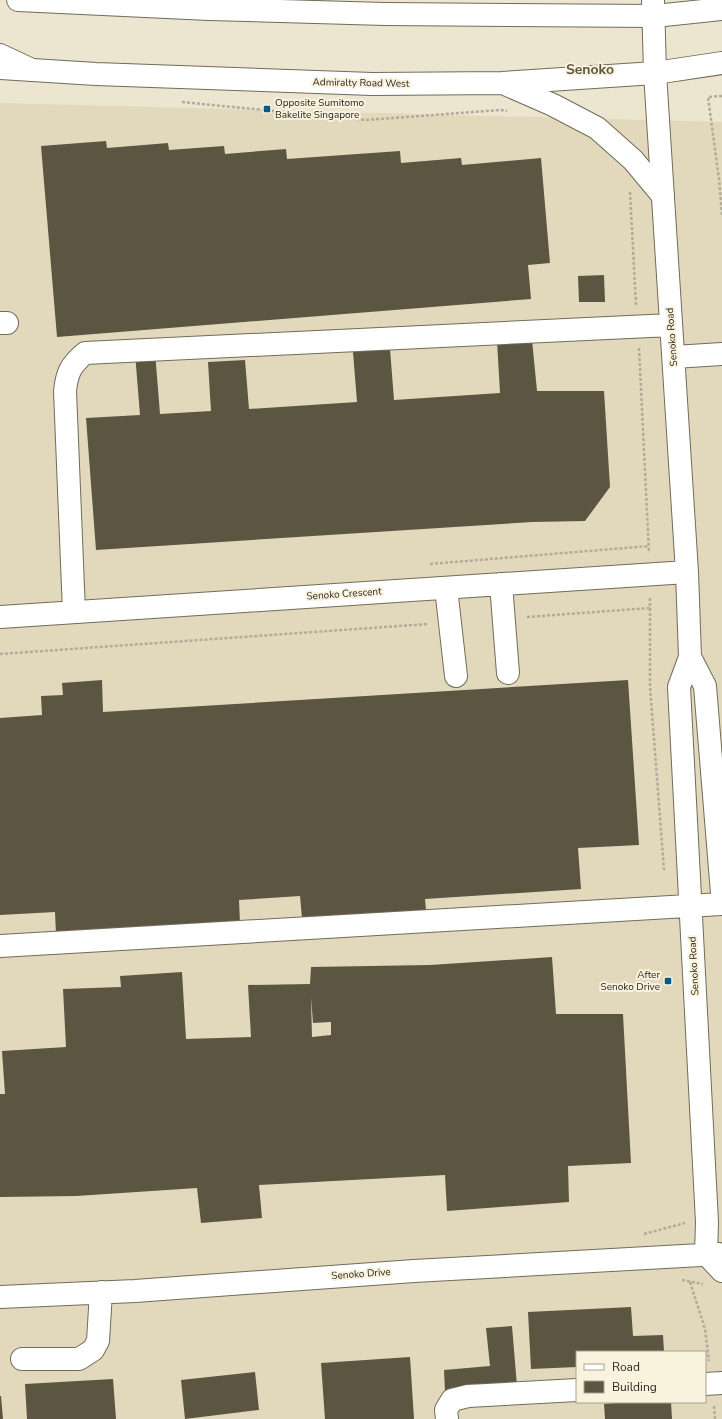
<svg xmlns="http://www.w3.org/2000/svg" width="722" height="1419" font-family="'Nunito Sans',sans-serif">
	<rect width="100%" height="100%" fill="#ece5cf"/>
	<path fill="#e2d9bc" fill-rule="evenodd" d="M0 103 722 122V1419H0ZM577 1352H705V1402H577Z"/>
	<path fill="#5b5542" fill-rule="evenodd" d="M106 141 107 148 168 143 169 150 224 146 225 154 286 149 287 159 400 151 401 163 461 158 462 165 541 158 550 263 528 265 531 299 57 337 41 146Z
		M604 275 605 302H579L578 276Z
		M532 340 537 391H604L610 487 585 521 532 522 96 550 86 418 140 415 135 353 155 352 160 414 211 411 208 362 245 360 249 409 357 402 353 352 374 350 390 349 394 400 500 393 497 341Z
		M102 680 103 712 628 680 639 845 578 848 581 889 425 899 426 910 302 918 300 896 239 900 240 923 56 934 55 912 0 915V718L42 715 41 696 63 695 62 683Z
		M552 957 556 1014H623L631 1163 568 1166 569 1202 447 1211 445 1175 259 1185 262 1218 201 1223 197 1188 76 1196 0 1197V1094H5L2 1051 66 1047 63 989 121 987 120 976 182 972 186 1039 251 1037 248 985 310 984 311 967 430 965ZM311 997 313 1023 331 1022V1035L312 1037Z
		M631 1307 633 1336 663 1335 664 1352H577V1367L531 1369 528 1312Z
		M512 1326 517 1386 445 1392 444 1370 490 1366 486 1328Z
		M410 1357 414 1419H325L321 1363Z
		M255 1372 259 1410 185 1419 181 1380Z
		M113 1379 116 1419H27L25 1384Z
		M0 1396H1L3 1419H0Z
		M626 1402H671L672 1419H605L604 1404Z"/>
	<g fill="none" stroke-linecap="round" stroke-linejoin="round">
		<g stroke="#716b58" stroke-width="24">
			<path id="minor" d="M653 0 655 73 687 572 690 657 679 687 707 1222 706 1254 722 1271
				M0 55 32 70
				M0 323H7
				M674 357 722 354
				M501 584 508 673
				M446 588 456 676
				M74 612 65 391C67 372 71 365 85 353L671 325
				M0 617 687 572
				M690 657 705 686 722 893
				M0 946 722 904
				M0 1297 135 1291 414 1271 719 1254
				M22 1359H79L93 1350 98 1341 101 1292
				M705 1384 722 1383
				M447 1419 446 1410 452 1400 468 1396 577 1390"/>
		</g>
		<g stroke="#716b58" stroke-width="24">
			<path id="major" d="M18 0 209 9 385 14 655 16 722 9
				M0 68 96 74 372 84 502 83 655 73 722 63
				M505 84 553 105 597 128 633 160 663 196"/>
		</g>
		<path stroke="#b1ab99" stroke-width="2.5" stroke-dasharray="3 2" stroke-linecap="butt" d="M722 96 708 97 719 179 722 216
			M182 102 366 120 500 110 507 111
			M630 192 636 305
			M639 348 649 553
			M430 564 649 546
			M650 598V687L664 870
			M527 617 650 608
			M0 654 428 624
			M644 1234 685 1223
			M682 1280 703 1284
			M690 1282 705 1329 709 1361
			M714 1406 715 1419"/>
		<use href="#minor" stroke="#fff" stroke-width="22"/>
		<use href="#major" stroke="#fff" stroke-width="22"/>
	</g>
	<g fill="#025b8c" stroke="#f9f2dc" stroke-width="1.5">
		<rect x="263" y="105" width="8" height="8" rx="2"/>
		<rect x="664" y="977" width="8" height="8" rx="2"/>
	</g>
	<g text-anchor="middle" dominant-baseline="central" stroke-width="4" stroke-linejoin="round" paint-order="stroke">
		<g font-size="10" fill="#2b2820" stroke="#f9f2dc">
			<text transform="translate(361 83) rotate(1)">Admiralty Road West</text>
			<text transform="translate(672 337) rotate(-94)">Senoko Road</text>
			<text transform="translate(344 594) rotate(-4)">Senoko Crescent</text>
			<text transform="translate(694 966) rotate(-93)">Senoko Road</text>
			<text transform="translate(361 1274) rotate(-4)">Senoko Drive</text>
		</g>
		<g font-size="10" fill="#2b2820" stroke="#f9f2dc" text-anchor="start">
			<text x="275" y="103">Opposite Sumitomo<tspan x="275" dy="12">Bakelite Singapore</tspan></text>
			<text x="660" y="975" text-anchor="end">After<tspan x="660" dy="12">Senoko Drive</tspan></text>
		</g>
		<g font-size="14" font-weight="bold" fill="#5c5644" stroke="#f9f2dc">
			<text x="590" y="69">Senoko</text>
		</g>
	</g>
	<rect x="576" y="1351" width="130" height="52" fill="#f9f2dc" stroke="#a7a191"/>
	<rect x="584" y="1364" width="20" height="6" fill="#ffffff" stroke="#a7a191"/>
	<text x="612" y="1371" font-size="12" fill="#2b2820">Road</text>
	<rect x="584" y="1381" width="20" height="12" fill="#5b5542" stroke="#a7a191"/>
	<text x="612" y="1391" font-size="12" fill="#2b2820">Building</text>
</svg>
